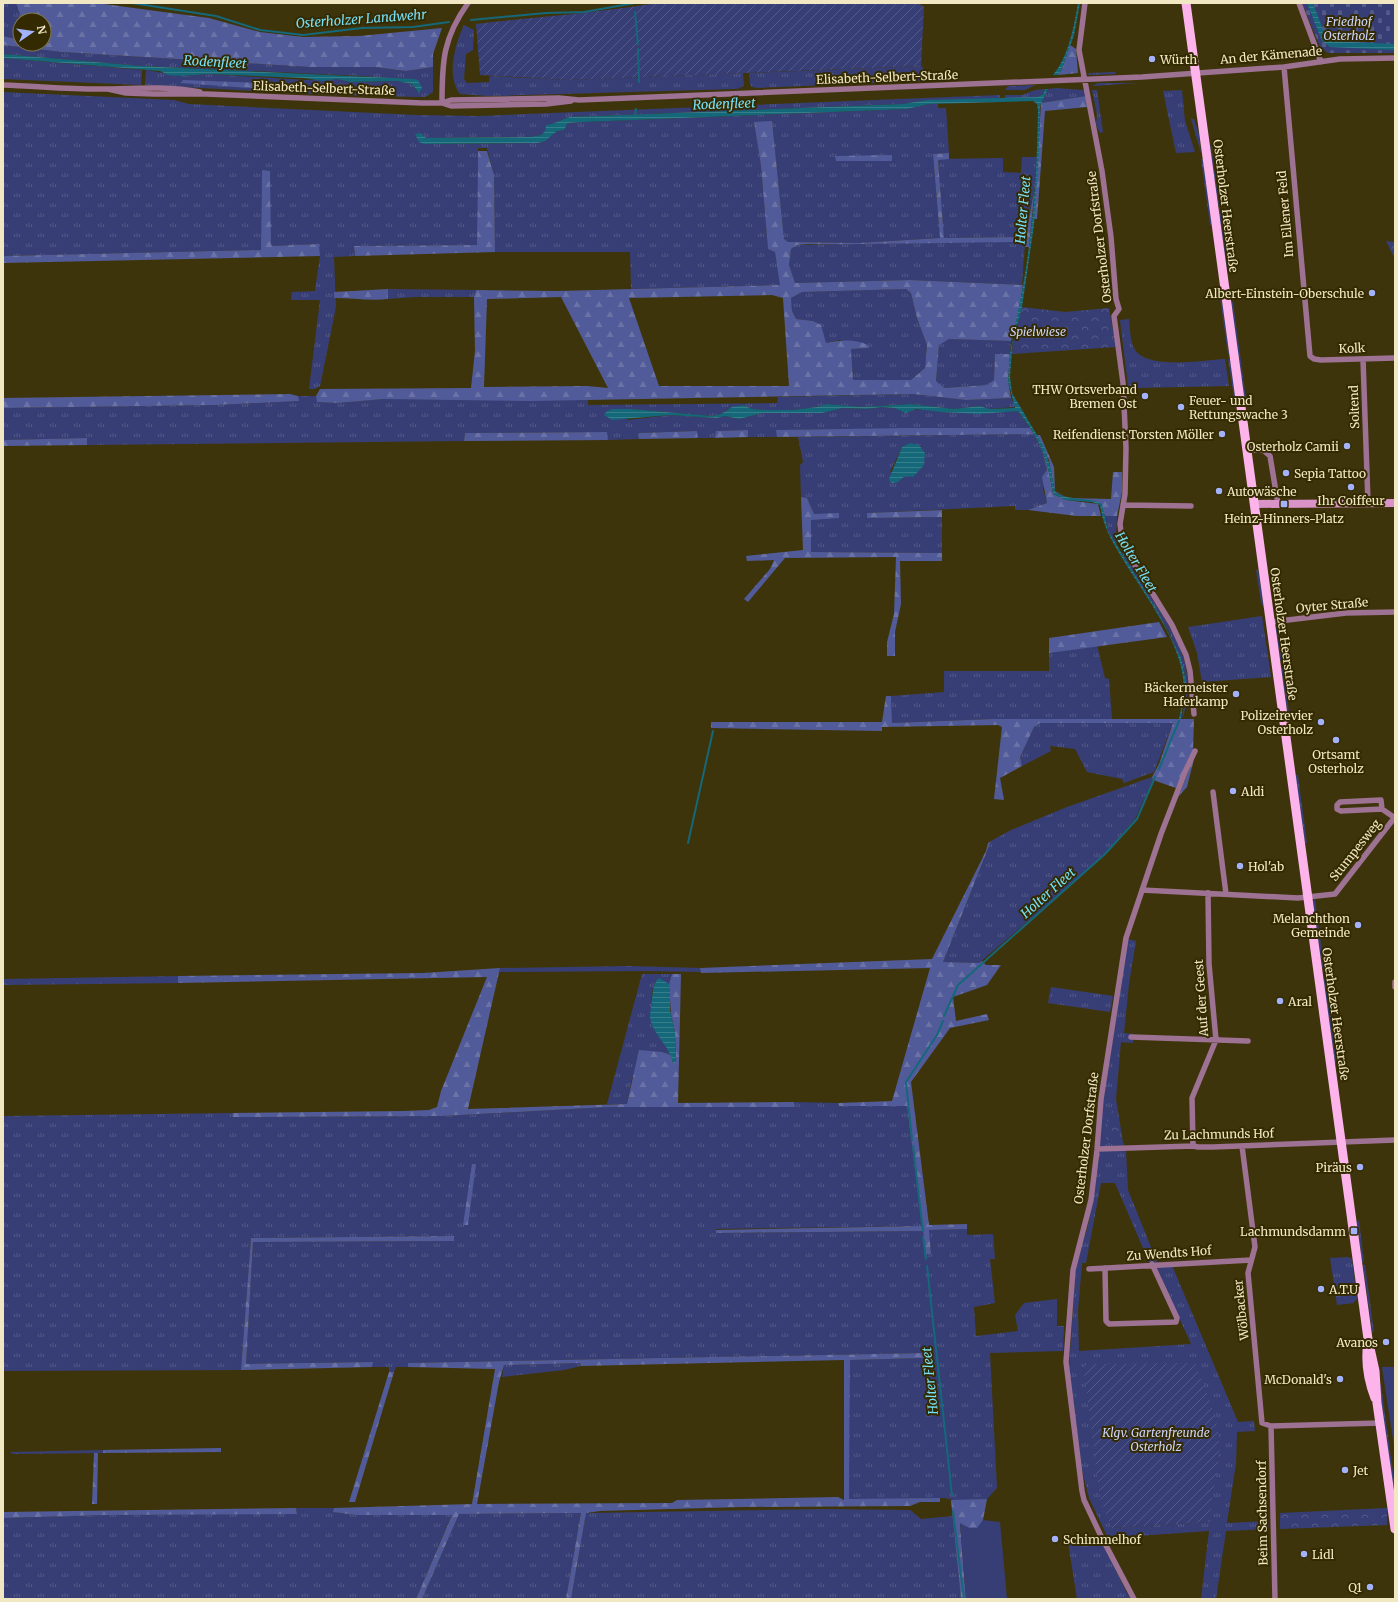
<svg xmlns="http://www.w3.org/2000/svg" width="1398" height="1602" font-family="Merriweather,serif">
	<defs>
		<pattern id="grass-tufts" width="24" height="20" patternUnits="userSpaceOnUse"><rect width="24" height="20" fill="#373e75"/><path d="M3 7l-1-3M5 7V3M7 7l1-3M15 17l-1-3M17 17v-4M19 17l1-3" fill="none" stroke="#545a87"/></pattern>
		<pattern id="forest-firs" width="22" height="20" patternUnits="userSpaceOnUse"><rect width="22" height="20" fill="#525b99"/><path d="M5 1l3.5 6h-7zM16 11l3.5 6h-7z" fill="#6b73a6"/></pattern>
		<pattern id="cemetery-stones" width="16" height="16" patternUnits="userSpaceOnUse"><rect width="16" height="16" fill="#373e75"/><path d="M2 7V4a2 2 0 0 1 4 0v3zM10 15v-3a2 2 0 0 1 4 0v3z" fill="#545a87"/></pattern>
		<pattern id="park-crowns" width="20" height="18" patternUnits="userSpaceOnUse"><rect width="20" height="18" fill="#373e75"/><path d="M2 6a3 3 0 1 1 6 0M12 15a3 3 0 1 1 6 0" fill="none" stroke="#545a87"/></pattern>
		<pattern id="garden-furrows" width="10" height="10" patternUnits="userSpaceOnUse"><rect width="10" height="10" fill="#373e75"/><path d="M-1 1l2-2M0 10L10 0M9 11l2-2" fill="none" stroke="#545a87"/></pattern>
		<pattern id="water-rules" width="6" height="5" patternUnits="userSpaceOnUse"><rect width="6" height="5" fill="#14687a"/><path d="M0 2.5h6" fill="none" stroke="#377e8b"/></pattern>
	</defs>
	<rect width="100%" height="100%" fill="#3e340c"/>
	<path fill="url(#grass-tufts)" fill-rule="evenodd" d="M3 3H16L22 20H20V40L3 36Z
		M464 25 474 30 473 50 466 54 464 79 467 83 489 82 490 76 568 80 743 73 744 86 737 89 488 96 460 94C446 76 455 44 464 25Z
		M3 45 62 52 310 67H375L406 71 433 67V92L425 97H415L314 94 145 85 146 70 182 76 209 74 306 80 337 79 350 82 397 81 412 84 418 92V80L362 76 141 66 3 54Z
		M3 58 142 70 141 85 3 79Z
		M921 66 924 69 923 79 920 81 758 88 752 87 750 84 749 73Z
		M1113 72H1115L1116 74 1088 75 1089 73Z
		M1098 83H1138L1092 86Z
		M1035 85 1025 90H1005L1008 86Z
		M1056 88 1084 90 1086 96 1041 103 1048 89Z
		M1045 89 1043 94 1038 97 1005 99V95H1022L1035 90Z
		M1092 90H1097L1103 132 1100 133 1096 124 1097 115Z
		M1182 90 1185 121 1195 152 1176 153 1163 91Z
		M3 92 174 100 189 104 416 115 479 116 1000 95V99L927 100 902 104 570 117C561 119 556 124 546 125L545 131 541 135 530 137 426 138 421 136 424 144 538 143 544 141 557 131 564 130 568 123 583 122 907 109 929 104H938V108H946L949 153 933 154 940 238 858 243 788 242 784 239 772 122H754L761 166 768 249 775 252 781 285 631 289 630 252H495L494 175 487 148H478L477 245 354 246 355 256 334 257 336 307 320 386 315 389H309L320 300H291L292 292 315 291 320 256 319 244 271 246 262 171 261 250 3 256Z
		M1191 119H1194L1199 134 1201 153Z
		M1211 145 1219 205 1217 204 1210 146Z
		M1022 157H1037L1034 196 1032 197 1026 237 944 238 938 159 1003 158V172L1021 173Z
		M1201 159H1203L1212 224 1210 225Z
		M1220 208 1228 266 1226 265 1218 209Z
		M963 242H1025L1022 285 910 280 795 283 789 265 791 249 797 245Z
		M388 289 476 290 474 297H416L388 299Z
		M906 289 911 293 917 318 927 345 925 368 911 380H853L851 349 869 348 840 340 826 343 813 321 796 319 792 311 791 298 802 292Z
		M1219 290 1221 291 1229 353 1228 355Z
		M1233 302 1247 406 1245 405 1231 303Z
		M1129 319C1130 328 1130 342 1135 350 1149 370 1203 360 1225 359L1229 386 1138 388 1128 386 1120 320Z
		M949 339 1011 341 1010 354H995L994 381 987 385 944 388 936 382 939 344Z
		M1228 359 1231 360 1236 403 1235 404Z
		M913 394 966 400 1011 398 1016 407 988 409 980 406 954 409 911 404 862 407 826 404 817 407 792 410H767L752 409 743 405 728 409 721 414 712 416 631 409H612L628 420 670 415 717 418 725 416 739 419 763 413H822L843 408 867 409 881 407 894 408 901 411 923 409 941 412 971 413 1018 411 1030 428 777 430V437H748V430L717 431 715 438H698L697 431 639 433V439L608 440 607 432 465 433 464 441 87 445V438L3 440V408L216 405 298 401V396H316L318 402 337 403 384 399 588 400V405L777 403 778 397Z
		M1034 434 1042 450 1047 470 1043 489 1047 503 1028 510H1015V506L867 513 868 518 942 517V553L811 552V520L839 514H814L807 498 801 497 800 465 803 462 798 437ZM919 445 925 453 913 477 890 472 902 447Z
		M1105 516H1117L1116 535 1118 542 1115 544 1108 531Z
		M1124 552C1134 568 1143 584 1153 600 1178 639 1197 669 1183 717H1182L1186 693 1185 674 1169 632 1122 553Z
		M1258 569 1264 608 1261 602 1256 570Z
		M1262 616 1271 677 1202 682 1197 653 1188 627Z
		M1277 625 1282 661 1280 660 1276 631Z
		M1097 645 1105 678 1109 679 1112 719H993L892 723 891 696 944 692V671H1049V653Z
		M1283 666 1291 727 1289 724 1281 668Z
		M1040 723H1173L1154 772 1124 783 1122 779 1087 772 1075 749 1050 746 1051 751 1022 766 1020 757 1034 727Z
		M1295 775H1298L1307 843H1305Z
		M1152 777 1153 780 1135 819 1100 859 979 963 943 962 991 841 1011 830 1067 807Z
		M1315 899 1324 967 1322 968 1313 902Z
		M1128 939 1136 941 1129 984 1124 1033 1134 1034 1133 1043 1121 1042 1116 1099 1123 1142 1126 1151 1128 1190 1157 1262 1160 1263H1171L1238 1422 1254 1421 1255 1431 1237 1432 1236 1463 1227 1523 1268 1521 1269 1529 1226 1531 1216 1599H1201L1209 1531 1108 1538 1089 1498 1081 1466 1069 1368 1076 1264 1088 1226 1093 1194 1103 1100ZM1101 1183H1115L1149 1262 1157 1268 1191 1344 1079 1351 1078 1311 1082 1263H1086ZM1219 1455 1210 1502 1209 1522 1112 1528Z
		M629 966 700 968 701 972 643 971 499 972 500 968Z
		M642 974H672L669 984 656 981C643 1003 662 1034 671 1055L662 1052 632 1078 627 1104H607Z
		M178 976V983L3 985V979Z
		M1326 978 1337 1063 1335 1064 1323 980Z
		M1051 987 1113 996 1110 1012 1048 1003Z
		M794 1102 838 1103 839 1106H907L922 1226 716 1229V1233L923 1231 926 1254H931L929 1230 967 1229V1235L993 1234 995 1259H990L995 1303 974 1307 976 1336 1018 1331 1015 1315 1024 1303 1057 1299V1326H1064L1063 1351 990 1353 997 1488 987 1499 957 1501 945 1498 849 1500 850 1360 925 1358V1353L408 1363V1367H396L394 1372H389V1367H372V1362L246 1364 253 1242 454 1241V1236L251 1238 241 1370 3 1371V1116L233 1113V1117L442 1116 607 1107H793Z
		M1359 1220 1364 1262H1362L1357 1222Z
		M1348 1257 1352 1259 1357 1299 1353 1303 1337 1305 1330 1258Z
		M1363 1265H1365L1374 1332 1372 1331Z
		M580 1363 581 1366 564 1370 502 1377 504 1365Z
		M1381 1385 1395 1487 1393 1485 1379 1386Z
		M103 1450V1453L13 1454 10 1452Z
		M296 1508H334V1512L356 1515 452 1514 416 1599H3V1518L106 1515 297 1513Z
		M826 1509 910 1510 921 1519 953 1516 961 1599H571L586 1513Z
		M581 1513 566 1599H422L459 1514Z
		M1099 1536 1128 1595 1131 1599H1077L1068 1542Z"/>
	<path fill="url(#forest-firs)" fill-rule="evenodd" d="M16 3H96L209 18 260 32 303 37 359 36 442 28 433 54V67L406 71 375 67H310L62 52 3 45V36L20 40V44L49 43 44 31V20H22Z
		M1070 45 1076 49 1078 73 1058 75 1062 69Z
		M183 80 264 83 263 89 181 83Z
		M1086 96 1087 107 1045 111 1037 219H1034L1041 103Z
		M772 121 784 239 788 242 858 243 940 238 933 154 949 153V159L938 160 944 238 1026 237 1033 196H1034L1029 247H1025V242C952 242 880 245 808 244L797 245 791 249 789 265 795 283 910 280 1023 285 1017 321 1011 341 949 339 939 345 936 381 944 388 987 385 994 380 995 354H1010L1008 381 1011 398 966 400 913 394 531 401 384 399 337 403 317 402 316 396 320 389 471 388 475 351 474 297 476 290 558 291 780 285 775 252 768 249 761 166 754 122ZM906 289 911 293 917 318 927 345 925 368 911 380H853L851 349 869 348 868 345C854 339 841 340 826 343L821 325 813 321 796 319 792 311 791 298 802 292ZM772 295 783 298 789 386H659L629 298ZM561 297 608 388 587 386 484 387 487 299Z
		M478 151H487L494 175 495 252 355 256 354 246 477 245Z
		M892 155V161H836L835 156Z
		M262 170 270 171 271 246 319 244 320 256 3 263V256L261 250Z
		M388 289V299C370 301 353 298 334 298V292Z
		M290 394 298 396 299 401 216 405 3 408V398Z
		M907 428H1030C1045 451 1049 468 1053 494L1066 500 1098 504 1101 516H1077L1028 510 1047 503 1042 477 1047 470 1042 450 1034 434 777 437 776 430Z
		M748 430V437L715 438 716 431Z
		M697 431 698 438 639 439V433Z
		M607 432 608 440 464 441 465 433Z
		M1037 435H1040L1054 467 1055 491 1067 498 1111 499 1113 472H1122V492L1117 516H1105L1100 503 1067 498 1055 492 1049 460Z
		M87 438V445L3 446V440Z
		M801 497 807 498 814 514 839 513V518L811 520V552L942 553V561H900L901 604 895 632V656H887V642L894 614 896 557 785 558 748 602 744 599 770 569 774 560 747 561 746 556 803 550Z
		M942 510V517L867 518V513Z
		M1159 622 1167 637 1049 653V638Z
		M886 696H891L892 723 993 719H1194L1193 752 1176 788 1153 780 1152 777 1159 764 1173 723H1040L1034 727 1020 757 1022 766 1000 778 1004 800 994 799 1002 727 998 725 882 727V731L711 728V722H882Z
		M1194 759 1187 787 1178 797 1193 760Z
		M991 841 943 962 979 963 982 961 986 965H1001L987 985 953 997 956 1021 987 1014 989 1020 950 1028 911 1082 929 1225 967 1224V1229L929 1230 931 1254H926L923 1231 716 1233V1230L922 1226 907 1106H839L838 1103 892 1101 930 968 701 973 700 968 932 959 986 851 988 843Z
		M500 968 468 1109 627 1104 639 1050 662 1052 671 1055 673 1063H676L675 1033 671 1014 669 984 672 974H681L678 1103 794 1102V1107H607L442 1116 233 1117V1113L404 1111 429 1110 437 1107 441 1091 487 977 178 983V976L423 973Z
		M472 1164H476L468 1225H463Z
		M454 1236V1241L253 1242 246 1364 373 1362 372 1367 241 1370 251 1238Z
		M925 1353V1358L850 1360 849 1499 940 1498V1502H920L910 1506 741 1507 600 1511 586 1513 571 1599H566L581 1513 459 1514 422 1599H416L452 1515H356L333 1512 334 1508 472 1504 495 1369 408 1367V1363ZM844 1360V1500L838 1497 677 1500 672 1503 477 1504 499 1382 504 1365 580 1363 581 1366Z
		M389 1372H394L355 1502H349Z
		M221 1448V1452L103 1453V1450Z
		M94 1453H98L97 1504H92Z
		M987 1499 983 1520 978 1528H969L960 1524 966 1599H961L951 1500Z
		M296 1508 297 1514 106 1515 3 1518V1512Z"/>
	<path fill="url(#cemetery-stones)" d="M1302 3H1395V53H1328L1320 47Z"/>
	<path fill="url(#park-crowns)" d="M1386 241 1395 242V259Z
		M1022 307 1065 312 1109 308 1116 347 1012 354 1013 342Z
		M1108 1111H1117L1121 1142 1106 1141Z
		M1387 1508V1525L1280 1529V1513Z"/>
	<path fill="url(#garden-furrows)" d="M656 3H918L924 7 921 66 568 80 480 75 476 24C536 17 596 13 656 3Z
		M1195 1363C1206 1392 1222 1423 1219 1455 1217 1478 1210 1499 1210 1522L1112 1528 1100 1498 1083 1364Z"/>
	<path fill="#373e75" d="M1382 1367H1395V1453Z
		M983 1520 1000 1522 1007 1599H966L960 1523 969 1528H977Z"/>
	<path fill="url(#water-rules)" d="M1078 3H1080L1074 35 1062 69 1058 75H1053C1069 56 1074 26 1078 3Z
		M1307 3H1313L1326 38 1331 41 1395 44V50L1330 47 1322 41Z
		M3 54 141 66 414 79 418 80 422 88 419 93 412 84 397 81 350 82 337 79 323 81 303 78 209 74 182 76 168 75 160 71 3 58Z
		M1045 89H1048L1040 106 1039 152 1034 225 1022 307 1015 333H1013C1031 260 1037 185 1038 110L1037 104 1033 101 929 104 907 109 583 122 568 123 564 130 557 131 545 141 538 143 424 144 419 142 415 134 420 133 426 138 530 137 541 135 545 131 546 125C556 124 561 119 570 117L902 104 927 100 1038 97 1043 94Z
		M1013 336 1010 377 1012 393 1044 447 1051 469 1055 492C1070 502 1089 496 1102 504L1108 531 1158 612 1181 658 1186 681 1181 719H1179C1182 705 1185 690 1183 677 1179 641 1146 596 1127 566 1114 544 1104 531 1100 505L1092 502 1066 500 1053 494C1048 459 1040 439 1018 411L979 414 941 412 916 409 906 413 894 408 881 407 867 409 843 408 822 413H763L739 419 725 416 717 418 670 415 612 420 604 415 606 412 612 409H631L712 416 721 414 732 407 743 405 752 409 767 410H792L817 407 826 404 862 407 911 404 954 409 980 406 989 409 1015 408 1008 381 1010 354Z
		M910 443 919 445 925 453 924 465 913 477 905 476 898 482 891 483 889 479 902 447Z
		M659 978 669 984 670 987V1010L675 1033 676 1063H673C669 1044 652 1034 650 1017 650 1011 652 1004 652 998 653 991 653 983 659 978Z"/>
	<g fill="none" stroke-linecap="round" stroke-linejoin="round">
		<path stroke="#14687a" stroke-width="2" d="M132 3 216 16 260 30 303 35 362 28 413 27 449 22
			M635 12 638 44
			M471 20 546 13 584 12 635 3
			M638 49 639 82
			M635 116 636 109
			M1159 769 1179 721
			M688 843 713 731
			M944 1016 958 985 1105 854 1137 819 1155 777
			M912 1140 906 1082 937 1035 943 1021
			M913 1146 923 1231
			M923 1237 926 1259
			M927 1266 952 1495
			M953 1511 964 1599"/>
		<path stroke="#9e7293" stroke-width="5.5" d="M1085 3 1079 50 1102 171 1111 237 1116 299 1119 309 1114 316 1123 383 1126 448 1125 494 1120 524 1122 540 1127 552 1172 625 1186 655 1190 671 1194 714
			M1299 3 1321 62
			M1284 67 1310 356 1314 359 1321 360 1395 358
			M3 85C38 86 73 90 108 89 139 88 170 86 200 92
			M108 89 126 93 153 94H206L422 103H442L451 100 559 98 579 100 1142 77 1284 67 1340 59 1395 58
			M442 103 451 106 546 104 571 101
			M442 103C442 61 443 38 468 3
			M1363 359 1368 503
			M1247 450H1263L1270 456 1278 504
			M1123 505 1191 506
			M1271 622 1346 613 1395 612
			M1213 792 1226 894
			M1382 809 1381 800 1340 802 1337 805V809L1341 811 1382 809 1395 818
			M1142 890 1298 898 1335 894 1395 817
			M1395 982V987
			M1131 1037 1248 1041
			M1193 1146 1192 1098 1216 1040 1209 964 1208 893
			M1242 1146 1255 1247 1248 1273 1262 1423 1271 1426 1380 1423
			M1098 1149 1193 1146 1198 1147H1213L1395 1140
			M1105 1268 1106 1321 1109 1324 1176 1322 1177 1318 1152 1264
			M1089 1269 1251 1260
			M1271 1426 1275 1599
			M1134 1599 1100 1534 1084 1500 1082 1491 1066 1362 1073 1270 1091 1200 1097 1150 1101 1099 1126 938 1161 834 1185 772 1195 751"/>
		<path stroke="#d993c8" stroke-width="8" d="M1254 504 1395 503"/>
		<path stroke="#fcb4eb" stroke-width="9" d="M1186 3 1368 1339 1375 1371 1377 1403 1395 1529
			M1368 1342C1365 1361 1368 1380 1375 1398"/>
	</g>
	<g fill="#a4b2fc" stroke="#342a01" stroke-width="1.5">
		<circle cx="1152" cy="59" r="4"/>
		<circle cx="1372" cy="293" r="4"/>
		<circle cx="1145" cy="396" r="4"/>
		<circle cx="1181" cy="407" r="4"/>
		<circle cx="1222" cy="434" r="4"/>
		<circle cx="1347" cy="446" r="4"/>
		<circle cx="1286" cy="473" r="4"/>
		<circle cx="1351" cy="487" r="4"/>
		<circle cx="1219" cy="491" r="4"/>
		<rect x="1280" y="500" width="8" height="8" rx="2"/>
		<circle cx="1236" cy="694" r="4"/>
		<circle cx="1321" cy="722" r="4"/>
		<circle cx="1336" cy="740" r="4"/>
		<circle cx="1233" cy="791" r="4"/>
		<circle cx="1240" cy="866" r="4"/>
		<circle cx="1358" cy="925" r="4"/>
		<circle cx="1280" cy="1001" r="4"/>
		<circle cx="1360" cy="1167" r="4"/>
		<rect x="1350" y="1227" width="8" height="8" rx="2"/>
		<circle cx="1321" cy="1289" r="4"/>
		<circle cx="1386" cy="1342" r="4"/>
		<circle cx="1340" cy="1379" r="4"/>
		<circle cx="1345" cy="1470" r="4"/>
		<circle cx="1055" cy="1539" r="4"/>
		<circle cx="1304" cy="1554" r="4"/>
		<circle cx="1370" cy="1587" r="4"/>
	</g>
	<g text-anchor="middle" dominant-baseline="central" stroke-width="4" stroke-linejoin="round" paint-order="stroke">
		<g font-size="12" font-style="italic" fill="#ccd4f9" stroke="#342a01">
			<text x="1349" y="21">Friedhof<tspan x="1349" dy="14">Osterholz</tspan></text>
			<text x="1038" y="331">Spielwiese</text>
			<text x="1156" y="1432">Klgv. Gartenfreunde<tspan x="1156" dy="14">Osterholz</tspan></text>
		</g>
		<g font-size="12" fill="#f1e8c3" stroke="#342a01">
			<text transform="translate(1271 55) rotate(-5)">An der Kämenade</text>
			<text transform="translate(887 77) rotate(-2)">Elisabeth-Selbert-Straße</text>
			<text transform="translate(324 88) rotate(2)">Elisabeth-Selbert-Straße</text>
			<text transform="translate(1226 206) rotate(83)">Osterholzer Heerstraße</text>
			<text transform="translate(1285 214) rotate(-95)">Im Ellener Feld</text>
			<text transform="translate(1099 237) rotate(-97)">Osterholzer Dorfstraße</text>
			<text transform="translate(1352 348) rotate(-2)">Kolk</text>
			<text transform="translate(1354 407) rotate(-92)">Soltend</text>
			<text transform="translate(1332 605) rotate(-5)">Oyter Straße</text>
			<text transform="translate(1284 634) rotate(82)">Osterholzer Heerstraße</text>
			<text transform="translate(1355 850) rotate(-52)">Stumpesweg</text>
			<text transform="translate(1201 998) rotate(-94)">Auf der Geest</text>
			<text transform="translate(1336 1014) rotate(82)">Osterholzer Heerstraße</text>
			<text transform="translate(1219 1134) rotate(-1)">Zu Lachmunds Hof</text>
			<text transform="translate(1086 1138) rotate(-83)">Osterholzer Dorfstraße</text>
			<text transform="translate(1169 1253) rotate(-4)">Zu Wendts Hof</text>
			<text transform="translate(1241 1310) rotate(-96)">Wölbacker</text>
			<text transform="translate(1262 1513) rotate(-91)">Beim Sachsendorf</text>
		</g>
		<g font-size="12" fill="#f1e8c3" stroke="#342a01" text-anchor="end">
			<text x="1160" y="59" text-anchor="start">Würth</text>
			<text x="1364" y="293">Albert-Einstein-Oberschule</text>
			<text x="1137" y="389">THW Ortsverband<tspan x="1137" dy="14">Bremen Ost</tspan></text>
			<text x="1189" y="400" text-anchor="start">Feuer- und<tspan x="1189" dy="14">Rettungswache 3</tspan></text>
			<text x="1214" y="434">Reifendienst Torsten Möller</text>
			<text x="1339" y="446">Osterholz Camii</text>
			<text x="1294" y="473" text-anchor="start">Sepia Tattoo</text>
			<text x="1227" y="491" text-anchor="start">Autowäsche</text>
			<text x="1351" y="500" text-anchor="middle">Ihr Coiffeur</text>
			<text x="1284" y="518" text-anchor="middle">Heinz-Hinners-Platz</text>
			<text x="1228" y="687">Bäckermeister<tspan x="1228" dy="14">Haferkamp</tspan></text>
			<text x="1313" y="715">Polizeirevier<tspan x="1313" dy="14">Osterholz</tspan></text>
			<text x="1336" y="754" text-anchor="middle">Ortsamt<tspan x="1336" dy="14">Osterholz</tspan></text>
			<text x="1241" y="791" text-anchor="start">Aldi</text>
			<text x="1248" y="866" text-anchor="start">Hol'ab</text>
			<text x="1350" y="918">Melanchthon<tspan x="1350" dy="14">Gemeinde</tspan></text>
			<text x="1288" y="1001" text-anchor="start">Aral</text>
			<text x="1352" y="1167">Piräus</text>
			<text x="1346" y="1231">Lachmundsdamm</text>
			<text x="1329" y="1289" text-anchor="start">A.T.U</text>
			<text x="1378" y="1342">Avanos</text>
			<text x="1332" y="1379">McDonald's</text>
			<text x="1353" y="1470" text-anchor="start">Jet</text>
			<text x="1063" y="1539" text-anchor="start">Schimmelhof</text>
			<text x="1312" y="1554" text-anchor="start">Lidl</text>
			<text x="1362" y="1587">Q1</text>
		</g>
		<g font-size="13" font-style="italic" fill="#77e0f9" stroke="#342a01">
			<text transform="translate(361 19) rotate(-4)">Osterholzer Landwehr</text>
			<text transform="translate(215 62) rotate(3)">Rodenfleet</text>
			<text transform="translate(724 104) rotate(-2)">Rodenfleet</text>
			<text transform="translate(1023 210) rotate(-85)">Holter Fleet</text>
			<text transform="translate(1136 562) rotate(59)">Holter Fleet</text>
			<text transform="translate(1048 893) rotate(-42)">Holter Fleet</text>
			<text transform="translate(930 1381) rotate(-96)">Holter Fleet</text>
		</g>
	</g>
	<rect width="1398" height="1602" fill="none" stroke="#f1e8c3" stroke-width="8"/>
	<g transform="translate(32 32) rotate(77)"><circle r="19" fill="#342a01" stroke="#80764f"/>
	<path d="M0-3L7 15L0 10L-7 15Z" fill="#a4b2fc"/>
	<text y="-6" font-size="11" font-weight="bold" text-anchor="middle" fill="#f1e8c3">N</text>
	</g>
</svg>
